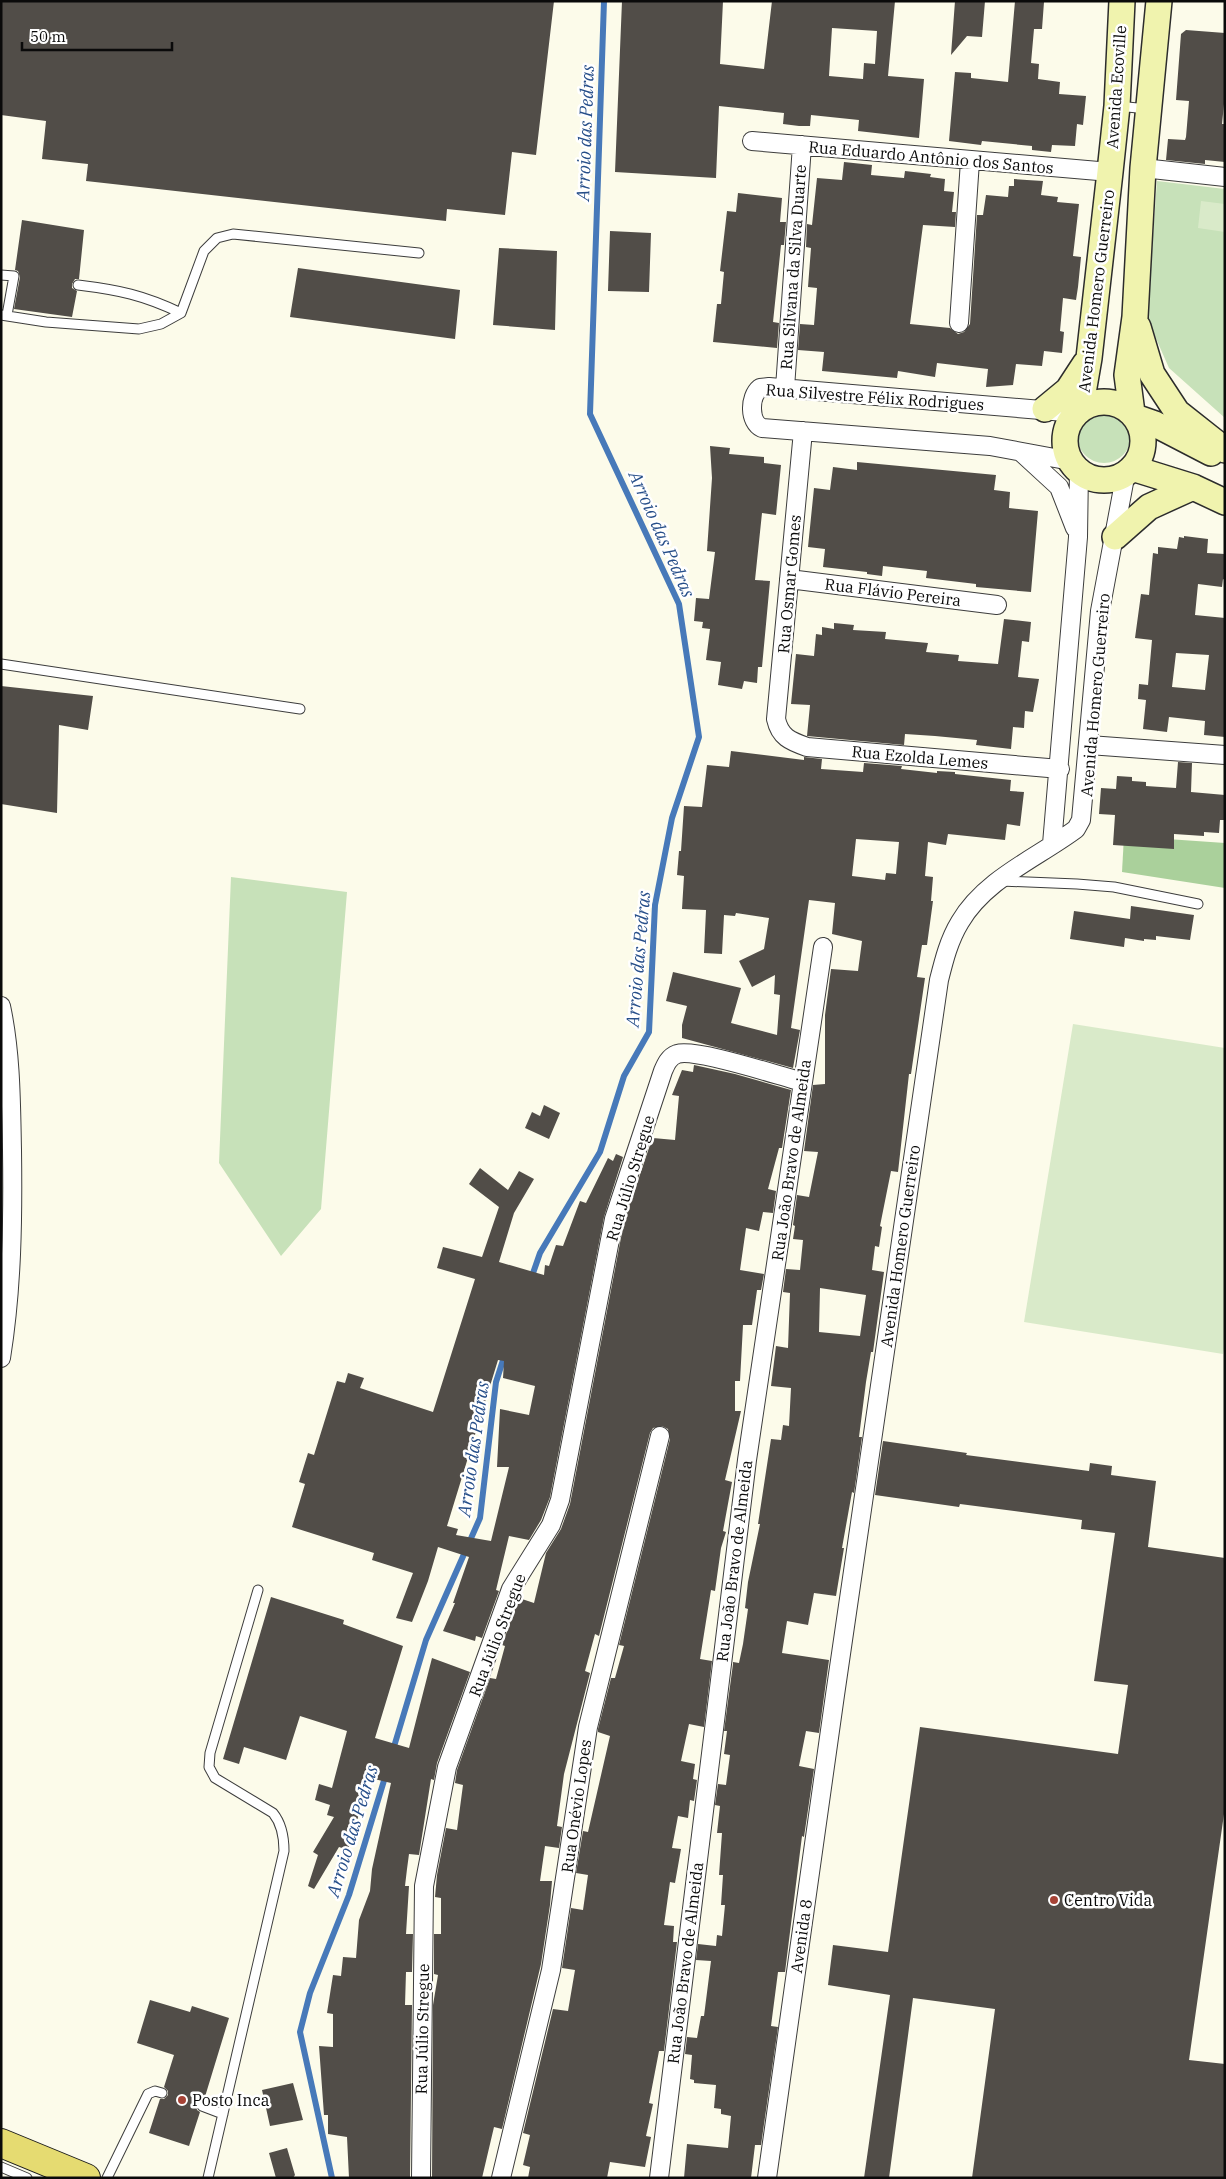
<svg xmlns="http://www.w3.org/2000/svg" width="1226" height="2179" font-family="'IBM Plex Serif',serif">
	<rect width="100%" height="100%" fill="#fcfbea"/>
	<path fill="#c7e1b9" d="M1157 181 1225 189V418L1169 368 1147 318Z
		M1077 436a27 27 0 1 1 54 0a27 27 0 1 1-54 0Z
		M231 877 347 892 321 1209 281 1256 219 1163Z"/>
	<path fill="#aad09b" d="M1124 836 1225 843V888L1122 872Z"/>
	<path fill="#d9eac9" d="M1201 201 1225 204V232L1198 228Z
		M1073 1024 1225 1048V1343L1223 1354 1024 1322Z"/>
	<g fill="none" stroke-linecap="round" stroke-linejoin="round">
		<path stroke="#4779b9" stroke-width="6" d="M531 1279 540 1253 600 1152 624 1076 649 1032 655 905 672 818 699 737 679 604 590 414 604 1
			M393 1750 426 1640 480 1518 496 1382 505 1354
			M332 2178 300 2032 310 1993 349 1895 386 1774"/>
	</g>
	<path fill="#514d48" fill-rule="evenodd" d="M1 1H554L536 155 512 152 505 215 447 209 446 221 86 181 88 164 42 159 46 121 1 115Z
		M622 1H723L720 64 764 69 772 1H895L888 76 924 79 919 138 858 131 859 120 811 115 810 126H799L783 124 784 113 719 106 716 178 615 172ZM832 28 877 31 875 64 864 63 863 79 829 76Z
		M955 1H985L982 37 967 36 951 55Z
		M1015 1 1044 2 1042 29H1034L1031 63 1039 64 1038 79 1060 82 1059 94 1086 96 1083 125 1077 124 1075 146 1052 145 1051 152 1032 150V146L982 141 981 145 949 141 955 72 971 73V78L1008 82Z
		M1186 30 1225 33V94L1222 124H1225V162L1205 160V164L1166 160 1168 139 1185 140 1186 137 1189 101 1176 100 1181 34Z
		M844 162 872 165 871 175 904 178 905 171 931 174 930 177 945 179 944 191 954 192 952 212H956L955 227 923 225 910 324 950 328 958 334 964 332 970 324 977 215H983L986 195 1008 197 1009 186H1014V179L1027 180 1043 181 1041 195 1058 197 1057 202 1079 204 1073 256 1081 257 1078 287 1076 300 1063 298 1060 331 1064 332 1062 353 1044 351 1042 366 1016 364 1013 385 986 387 988 369 937 363 935 377 898 371 897 378 822 371 824 352 798 350 800 324 814 325 817 288 808 287 811 248 806 247 807 224 812 225 817 178 842 180Z
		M738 193 782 198 780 222H786L784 245H781L773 322 779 323 777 348 713 342 717 304H721L724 272 720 271 727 211 736 212Z
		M22 220 84 230 79 279H75L72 284V288L77 291 72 317 14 309 20 277 18 271 15 270Z
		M610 231 651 233 649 292 608 291Z
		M499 248 557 251 555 330 493 325Z
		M298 268 460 290 455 339 290 317Z
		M710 446 730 448 729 454 764 457V463L781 465 776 515 762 513 755 580 770 581 762 667H758L757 683 744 681 742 689 718 685 721 662 706 660 710 629 702 628 703 622 694 621 696 598 709 599 715 552 707 551 712 478Z
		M857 462 996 475 994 490 1010 492 1009 508 1038 511 1031 592 976 587V584L926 578 927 571 883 566 882 576 867 574V572L823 567 825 549 808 547 814 488 830 490 833 467 857 470Z
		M1184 536 1208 539 1207 553 1225 554V580L1223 579 1222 587 1198 584 1195 615 1225 618V737L1204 735 1205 721 1169 717 1167 732 1143 729 1146 700 1138 699 1139 684 1148 685 1152 640 1135 638 1141 594 1149 595 1153 553 1158 554V547L1177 549 1179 537 1184 538ZM1176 653 1209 655 1205 690 1172 687Z
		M1004 619 1031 622 1029 642 1022 641 1018 677 1039 679 1033 712 1025 711 1024 728 1013 727 1011 749 976 745 977 740 935 736 905 734 904 745 807 736 810 705 791 704 796 654 814 656 816 634 822 635V627L834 629V623L854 625 853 630 886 632 885 639 928 643 926 652 959 655 958 661 998 664Z
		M1 686 93 696 88 730 59 725 57 813 1 804Z
		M731 751 804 760V757L822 759 821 769 863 772 864 763 902 766 901 769 937 773V771L955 772V774L1011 780 1010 791 1024 792 1020 826 1007 824 1005 840 948 834 946 845 928 842 925 876 933 877 931 901H933L927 945H922L917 977 925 978 911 1074H909L898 1172 891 1171 880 1226 882 1227 879 1247 875 1246 872 1270 884 1272 873 1352H871L866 1382 859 1437H862L854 1493 852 1492 842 1548H844L836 1596 814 1593 808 1625 787 1621 782 1653 829 1660 819 1733 806 1731 799 1766 814 1769 804 1837 802 1836 785 1972H778L771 2026 778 2027 761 2145H755L751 2178H684L687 2144 728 2148 731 2116 721 2114V2109L714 2108 716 2085 694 2083V2080L690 2079 692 2055 685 2054 687 2037 697 2038 701 2016H704L711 1961 696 1960 698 1944 716 1946 717 1935 722 1936 725 1905H721L723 1875H719L722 1833H717L720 1806 715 1805 718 1784 726 1785 730 1755 724 1754 727 1731H724L733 1664V1662L739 1663 743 1644 748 1609 745 1608 748 1582 760 1524H758L771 1439 781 1440 783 1425 789 1426 791 1388 771 1386 776 1346 788 1348 790 1293 783 1292 786 1269 800 1270 803 1240 793 1239 795 1226 793 1225 797 1195 809 1197 818 1152 804 1151 813 1085 825 1084V1015L831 969 858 971 862 941 832 934 835 903 809 900 791 1028 800 1030 793 1068 682 1038V1025L687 1006 666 1001 673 972 741 988 731 1023 777 1035 780 995 774 994 775 975 752 987 739 961 764 949 769 918 736 913 735 916 724 915 722 954 704 953 706 910 682 909 684 876 677 875 679 851H681L684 806 702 807 707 765 729 767ZM856 839 899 842 896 874 886 873 885 880 852 876ZM820 1288 866 1295 860 1336 819 1332Z
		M1178 762 1192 763 1191 792 1225 795V820H1220L1219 833 1204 832V836L1174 834V849L1113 845 1115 815 1099 814 1101 788 1116 789 1117 776 1132 777V781L1146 782V786L1176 788Z
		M1131 906 1194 915 1190 940 1156 936V940L1144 939V941L1125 938 1124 947 1070 939 1074 911 1130 919Z
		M694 1065 735 1074 791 1090 782 1148H779L768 1189 776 1191 773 1213 763 1212 759 1231 746 1228 740 1270 764 1274 761 1290H757L752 1325H743L740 1381H735V1411H741L725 1480 732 1482 723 1531 726 1532 721 1548 715 1591 711 1590 700 1659 712 1661 704 1727 689 1724 681 1761 695 1764 693 1779 697 1780 694 1801 690 1800 688 1818 678 1816 672 1848 681 1849 675 1883 670 1882 664 1925 674 1926 673 1942H677L664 2051H659L649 2103 653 2104 646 2136 651 2137 645 2167 610 2162 607 2178H528L530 2167 523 2165 530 2135 523 2133 553 2009 568 2011 575 1970 562 1968 571 1908 583 1910 588 1875 576 1873 583 1831 588 1832 610 1736 598 1732V1729L611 1678H615L624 1646 619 1645 670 1439 668 1429 662 1426 653 1428 650 1433 599 1636 595 1634 585 1671 590 1673 564 1774 557 1826 562 1827 559 1848 545 1846 540 1881H552L550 1905 541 1964 502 2129 494 2127 482 2178H432L433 2005 438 1975 434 1974V1934H441V1898L435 1897 437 1875 446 1828 457 1830 463 1785 455 1783 457 1770 490 1678 496 1679 505 1646 502 1645 519 1598 534 1603 546 1553 561 1529 570 1504 624 1222 651 1142 653 1138 675 1140 679 1096 672 1095 682 1070 693 1072Z
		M544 1105 560 1113 549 1139 525 1128 532 1112 540 1116Z
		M616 1154 623 1157 604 1217 550 1497 541 1520 529 1540 509 1536 496 1590 499 1591 482 1638 476 1636 475 1641 443 1631 455 1603H453L469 1557 438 1547 428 1581 412 1622 396 1618 413 1573 372 1560 374 1553 292 1527 305 1484 299 1482 308 1453 314 1455 337 1381 345 1383 348 1373 364 1378 360 1388 433 1412 475 1279 437 1268 443 1247 482 1257 499 1207 469 1184 480 1168 508 1190 519 1171 534 1179 514 1213 499 1262 544 1275 545 1265 549 1266 556 1245 563 1246 580 1201 586 1203 608 1158 613 1161ZM498 1360 504 1361 503 1378 535 1386 529 1415 500 1409 497 1467H509L491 1541 456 1535 458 1529 447 1526Z
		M883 1441 967 1453 966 1455 1089 1471 1090 1463 1112 1466 1111 1475 1156 1481 1148 1547 1225 1558V1807L1189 2060 1225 2064V2178H972L995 2009 913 1998 889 2178H864L890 1995 828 1985 833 1945 888 1952 920 1727 1118 1754 1128 1685 1094 1681 1115 1533 1081 1529 1082 1520 960 1504 959 1507 875 1495Z
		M271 1597 344 1620 343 1624 403 1646 375 1738 409 1748 432 1658 470 1672 437 1763 434 1780 431 1779 419 1855 409 1854 407 1869 405 1886H409L406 1934H413L412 1972H406L405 2005H412L410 2178H349L347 2137 328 2134V2115H324L319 2046 333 2047V2014L327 2013 333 1975 341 1976 343 1957 356 1958 359 1920 370 1891 372 1869 391 1783 370 1778 348 1850 339 1847 314 1889 308 1886 318 1855 313 1852 334 1817 327 1815 330 1805 315 1800 319 1784 332 1788 347 1731 300 1716 286 1760 244 1747 239 1764 223 1759Z
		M150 2000 190 2012 192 2006 229 2018 204 2100 198 2101 196 2104 197 2110 200 2112 189 2146 149 2133 160 2099H164L168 2095V2091L164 2087 174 2055 137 2043Z
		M293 2083 303 2120 270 2126 262 2090Z
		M287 2148 295 2175 293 2178H276L269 2153Z"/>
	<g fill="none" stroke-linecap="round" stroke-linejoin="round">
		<g stroke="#3d3d3d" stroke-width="11">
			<path id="lane" d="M1118 106 1147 109
				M1 275 14 276 7 315
				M78 285C119 290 143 295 181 313
				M1 315 46 322 139 329 161 324 181 313 204 251 217 238 233 234 419 253
				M1 664 300 709
				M1001 881 1077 884 1114 887 1198 904
				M202 2106 223 2114
				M1 2167 27 2178
				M107 2178 148 2094 155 2091 162 2093
				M208 2178 284 1851C284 1838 282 1824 273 1813L215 1778 209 1767 210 1753 258 1590"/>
		</g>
		<g stroke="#3d3d3d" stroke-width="20">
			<path id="street" d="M752 141 1110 172
				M1143 168 1225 177
				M959 323 970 161
				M785 388 802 145
				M803 431 776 719C780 737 790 741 807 747L1060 769
				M1022 453 1059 487 1075 528
				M1071 461 990 446 762 428C749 422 749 397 760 388L769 387 1077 413
				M789 579 997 605
				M1089 745 1225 755
				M1052 844 1078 537 1079 470
				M1 1006C11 1053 11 1101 12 1150 13 1220 12 1289 1 1358
				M421 2178 424 1886 447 1767 511 1589 551 1525 560 1500 614 1219 663 1071C666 1064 669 1057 677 1054 696 1048 779 1076 803 1082
				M501 2178 551 1970 588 1727 660 1436
				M659 2178 747 1460 823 947
				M767 2178 835 1695 939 980C944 960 949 940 960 922 985 879 1037 858 1076 829L1081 820 1100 611 1126 472"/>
		</g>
		<g stroke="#2c2c2c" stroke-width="28">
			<path id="secondary" d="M1138 327 1152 374 1177 412 1225 450
				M1065 441a39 39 0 1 1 78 0a39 39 0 1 1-78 0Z
				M1045 409 1068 390 1085 364
				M1080 410 1089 358 1110 172 1117 106 1122 1
				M1132 413 1127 375 1135 317 1143 168 1159 1
				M1135 417 1155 424 1211 453
				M1132 468 1193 487 1225 502
				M1115 537 1149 507 1193 487"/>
		</g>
		<g stroke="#1b1b1b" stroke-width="30">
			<path id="primary" d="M1 2143 86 2178"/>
		</g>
		<use href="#lane" stroke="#fff" stroke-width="9"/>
		<use href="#street" stroke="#fff" stroke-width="18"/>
		<use href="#secondary" stroke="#f0f3ae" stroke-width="25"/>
		<use href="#primary" stroke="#e5db71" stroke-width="28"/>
	</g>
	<g fill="#a64336" stroke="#fff" stroke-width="2">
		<circle cx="1054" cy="1900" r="5"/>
		<circle cx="182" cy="2100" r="5"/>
	</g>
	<g text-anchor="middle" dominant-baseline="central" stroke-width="5" stroke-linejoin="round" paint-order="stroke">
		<g font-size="16" fill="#0a0a0a" stroke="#fff">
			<text transform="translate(1116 87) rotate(-86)">Avenida Ecoville</text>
			<text transform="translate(931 157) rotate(5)">Rua Eduardo Antônio dos Santos</text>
			<text transform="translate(793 267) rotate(-86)">Rua Silvana da Silva Duarte</text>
			<text transform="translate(1096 291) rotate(-83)">Avenida Homero Guerreiro</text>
			<text transform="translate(875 397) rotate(4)">Rua Silvestre Félix Rodrigues</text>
			<text transform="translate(789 584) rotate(-85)">Rua Osmar Gomes</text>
			<text transform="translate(893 592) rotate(7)">Rua Flávio Pereira</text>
			<text transform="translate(1095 695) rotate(-85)">Avenida Homero Guerreiro</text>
			<text transform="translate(920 757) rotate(5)">Rua Ezolda Lemes</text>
			<text transform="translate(791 1160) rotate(-82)">Rua João Bravo de Almeida</text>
			<text transform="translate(630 1178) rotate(-73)">Rua Júlio Stregue</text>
			<text transform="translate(900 1246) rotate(-82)">Avenida Homero Guerreiro</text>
			<text transform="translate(734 1561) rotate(-83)">Rua João Bravo de Almeida</text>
			<text transform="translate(497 1635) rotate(-69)">Rua Júlio Stregue</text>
			<text transform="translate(576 1806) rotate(-82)">Rua Onévio Lopes</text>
			<text transform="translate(801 1936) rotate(-82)">Avenida 8</text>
			<text transform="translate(685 1963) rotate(-83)">Rua João Bravo de Almeida</text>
			<text transform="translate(422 2029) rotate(-89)">Rua Júlio Stregue</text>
		</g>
		<g font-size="16" fill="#0a0a0a" stroke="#fff" text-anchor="start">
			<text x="1064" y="1900">Centro Vida</text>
			<text x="192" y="2100">Posto Inca</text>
		</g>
		<g font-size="18" font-style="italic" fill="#264e89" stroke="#fff">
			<text transform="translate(585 133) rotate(-88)">Arroio das Pedras</text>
			<text transform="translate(662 534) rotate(66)">Arroio das Pedras</text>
			<text transform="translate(638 959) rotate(-85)">Arroio das Pedras</text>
			<text transform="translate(473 1449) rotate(-82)">Arroio das Pedras</text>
			<text transform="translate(352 1831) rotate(-73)">Arroio das Pedras</text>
		</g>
	</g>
	<rect width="1226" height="2179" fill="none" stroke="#0a0a0a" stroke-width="5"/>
	<path d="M22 42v8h150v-8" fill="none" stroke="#0a0a0a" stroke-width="2.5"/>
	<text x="30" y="42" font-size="15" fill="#0a0a0a" stroke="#ffffff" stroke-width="4" paint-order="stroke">50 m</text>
</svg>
